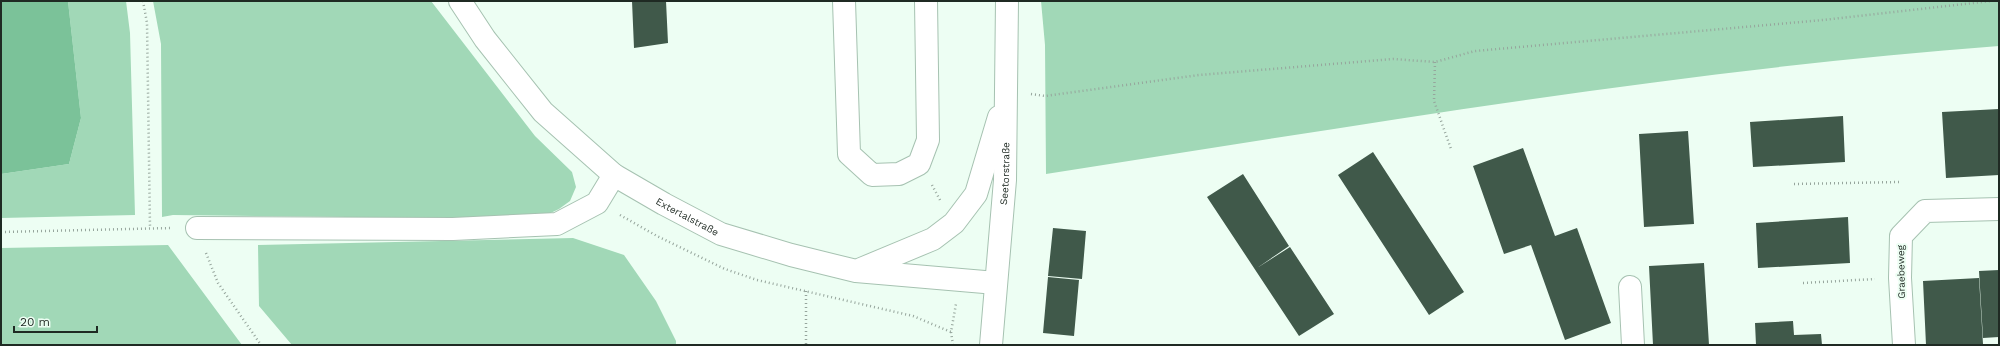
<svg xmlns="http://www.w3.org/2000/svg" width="2000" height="346" font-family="'Work Sans',sans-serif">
	<rect width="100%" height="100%" fill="#edfef3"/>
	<path fill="#a1d8b7" d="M68 1H126L130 33 135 215 1 218V174L69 164 81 118Z
		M153 1H431L535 136 572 172 576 187 570 201 559 209 538 219 173 215 162 217 161 44Z
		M1041 1H1999V46C1679 70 1362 125 1046 174L1045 45Z
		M573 238 624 255 656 301 676 341V345H292L259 306 258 245Z
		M168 245 242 345H1V248Z"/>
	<path fill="#7bc299" d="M1 1H68L81 118 69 164 1 174Z"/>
	<path fill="#40594a" d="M632 1H666L668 43 634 48Z
		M1999 109V175L1946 178 1942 112Z
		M1843 116 1845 162 1753 167 1750 122Z
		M1688 131 1694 224 1644 227 1639 134Z
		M1523 148 1555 236 1577 228 1611 323 1565 340 1531 245 1504 254 1473 166Z
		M1373 152 1464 292 1429 315 1338 175Z
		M1243 174 1289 246 1257 268 1290 247 1334 314 1299 336 1207 197Z
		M1848 217 1850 263 1758 268 1756 223Z
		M1053 228 1086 231 1082 279 1048 276Z
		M1704 263 1709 345H1653L1649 266Z
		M1999 270V337L1983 338 1979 271Z
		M1048 277 1079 280 1074 336 1043 333Z
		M1979 278 1983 344 1926 345 1923 281Z
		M1793 321 1794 335 1821 334 1822 345H1756L1755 323Z"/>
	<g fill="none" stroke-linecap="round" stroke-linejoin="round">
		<g stroke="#a6c2b1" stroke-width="24">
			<g id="minor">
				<path id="s1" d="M460 1 485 39 543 112 614 175 664 204 721 234 791 255 856 271 996 283"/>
				<path d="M844 1 849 154 872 175 899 174 919 164 928 140 926 1"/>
				<path d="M197 228 453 229 557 224 597 203 614 175"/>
				<path d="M861 269 933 239 954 223 976 194 999 117"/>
				<path d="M1630 287 1633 345"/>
				<path id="s2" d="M991 345 1005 180 1007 1"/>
				<path d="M1904 345 1900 278 1901 236 1925 211 1999 209"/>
			</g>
		</g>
		<path stroke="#96a59c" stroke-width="2.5" stroke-dasharray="1 3" stroke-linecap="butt" d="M143 1 147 23 150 227
			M1435 62 1434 101 1451 149
			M1031 94 1045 96 1199 75 1393 59 1435 62 1475 51 1823 20 1991 1
			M1794 184 1900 182
			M932 185 940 200
			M620 215 657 236 725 269 757 280 913 316 951 332
			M1 232 172 228
			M206 253 218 283 261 345
			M1803 283 1875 279
			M806 291V345
			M953 345 951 332 956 304"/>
		<use href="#minor" stroke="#fff" stroke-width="22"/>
	</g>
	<g text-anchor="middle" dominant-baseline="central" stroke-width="4" stroke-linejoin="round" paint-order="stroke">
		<g font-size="10" fill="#1f2a23" stroke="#edfef3">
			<text stroke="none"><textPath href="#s2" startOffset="172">Seetorstraße</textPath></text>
			<text stroke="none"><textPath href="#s1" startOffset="318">Extertalstraße</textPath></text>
			<text transform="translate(1901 272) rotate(-91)">Graebeweg</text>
		</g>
	</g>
	<rect width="2000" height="346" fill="none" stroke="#1f2a23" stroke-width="4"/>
	<path d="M14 326v6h83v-6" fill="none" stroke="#1f2a23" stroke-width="2"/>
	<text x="20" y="326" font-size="12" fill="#1f2a23" stroke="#edfef3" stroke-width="3" paint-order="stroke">20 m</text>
</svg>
